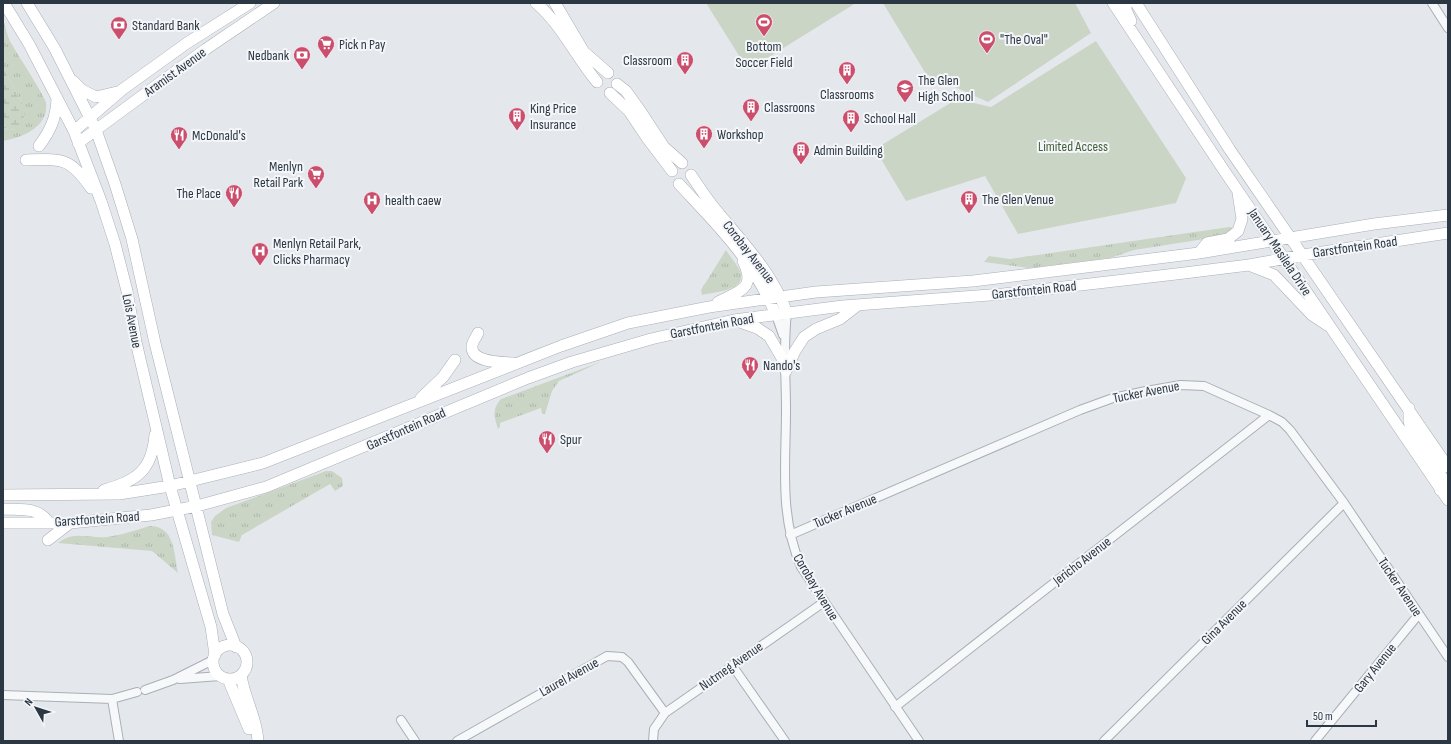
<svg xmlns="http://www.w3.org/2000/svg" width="1451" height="744" font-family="'Sofia Sans Condensed',sans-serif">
	<defs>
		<pattern id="grass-tufts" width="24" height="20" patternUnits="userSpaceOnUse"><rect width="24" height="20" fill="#cbd5c6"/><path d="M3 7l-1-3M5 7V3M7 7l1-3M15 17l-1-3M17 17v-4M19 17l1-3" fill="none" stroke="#aeb7ab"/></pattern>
		<pattern id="wetland-marsh" width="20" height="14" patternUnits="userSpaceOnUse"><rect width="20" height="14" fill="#cbd5c6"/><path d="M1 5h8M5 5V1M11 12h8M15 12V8" fill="none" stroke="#aeb7ab"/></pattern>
	</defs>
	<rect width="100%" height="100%" fill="#e4e8ec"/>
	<path fill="url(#grass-tufts)" d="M3 20C6 27 7 36 11 43 16 52 46 98 46 103 49 127 22 138 3 141V128L16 130 23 105 3 68Z
		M1229 227 1235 228 1230 235 1134 250 1110 258 1029 268 984 262 989 256 1010 259Z
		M726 250C730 257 737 264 740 271 748 291 714 292 702 295L701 290Z
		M603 361 559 381 552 391 545 414H542L541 408 500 423V427L498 429C494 417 492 409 501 399Z
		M326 471H332L342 478 343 486 335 491 330 484 242 535 239 542 212 535 211 522 215 516 226 508Z
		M150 526C175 526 174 554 178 573L152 551 58 543C74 530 91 539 107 537 122 535 136 530 150 526Z"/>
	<path fill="url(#wetland-marsh)" d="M3 68 23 105 25 113 21 126 16 130 3 128Z"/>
	<path fill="#cbd5c6" d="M706 3H856L748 70Z
		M883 3H1075L1091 33 988 102 926 74Z
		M1096 41 1186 178 1176 203 1018 234 985 176 906 201 875 149 957 99 991 107Z"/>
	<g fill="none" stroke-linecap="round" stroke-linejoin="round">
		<g stroke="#a9afb6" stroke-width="10">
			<path id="street" d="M1432 3 1448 28
				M787 313C783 345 786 378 786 410 786 465 779 515 801 567L919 741
				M776 315 783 335
				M790 535 1080 410 1113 398 1146 391 1181 385 1204 386 1269 415 1282 422 1290 430 1344 503 1448 657
				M732 665 785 741
				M180 679 220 676
				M145 690 173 680 213 660
				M3 695 112 699 137 692
				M112 699 119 741
				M895 707 1269 415
				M401 720 415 741
				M457 741 607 656 622 657 628 662 665 713
				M653 741 654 729 665 713 824 602
				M1104 741 1344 503
				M1315 741 1419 614"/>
		</g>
		<g stroke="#a9afb6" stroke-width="12">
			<path id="secondary" d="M4 3 29 44 74 131 101 201 115 244 127 291 136 342 170 486 211 627 215 655
				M27 3 55 49 96 130 115 184 132 239 155 343 223 614 236 647
				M536 3C562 25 575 56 597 82
				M555 3 584 52 608 73
				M1113 3 1223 169 1448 500
				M1126 3V10L1131 21
				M1136 3 1230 150 1448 467
				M73 81 82 90 96 97 117 92
				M617 84 626 91 641 112 664 147 682 163
				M610 93 629 111 647 138 672 171
				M74 131 123 89 187 43 250 3
				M78 143 206 49 274 3
				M39 146C50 131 56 119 57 99
				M26 160C63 159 69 157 91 188
				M691 175C699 187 707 199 716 210 743 243 772 272 787 313
				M679 184C719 227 752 258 776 315
				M1199 253 1207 243 1228 239 1238 231 1242 219 1238 193
				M1251 266 1274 275 1312 315 1327 325
				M718 302C739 291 757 289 743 261
				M737 321 757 328 769 336 786 365
				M478 333C476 338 471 343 472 348 473 363 503 362 513 363
				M786 371 795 351 804 337 816 329 840 319 858 305
				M421 398 443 377 455 360
				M1409 408V421L1411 429 1444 480V484L1440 490
				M104 490C137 481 152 470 155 435
				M3 495 119 494 170 486 263 463 561 346 628 323 709 307 816 292 973 281 1070 269 1199 253 1374 224 1448 215
				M3 509C20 510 38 506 49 523
				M3 523H70L151 515 197 506 266 487 528 378 572 362 651 339 734 320 843 306 1003 294 1176 274 1249 265 1303 255 1448 233
				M48 540 70 523
				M213 662a17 17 0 1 1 34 0a17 17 0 1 1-34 0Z
				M241 675C244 698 257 718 258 741
				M228 679 249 729"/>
		</g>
		<use href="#street" stroke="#f7f8fa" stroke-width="8"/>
		<use href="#secondary" stroke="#fff" stroke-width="11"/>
	</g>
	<defs>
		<g id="stadium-pin" transform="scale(0.9)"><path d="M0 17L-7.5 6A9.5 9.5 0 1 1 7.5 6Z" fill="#cb4f6d" stroke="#f4f6f9"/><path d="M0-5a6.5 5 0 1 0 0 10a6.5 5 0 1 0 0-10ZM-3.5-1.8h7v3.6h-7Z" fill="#fff"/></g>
		<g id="bank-pin" transform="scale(0.9)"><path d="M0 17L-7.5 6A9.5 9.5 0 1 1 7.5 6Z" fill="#cb4f6d" stroke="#f4f6f9"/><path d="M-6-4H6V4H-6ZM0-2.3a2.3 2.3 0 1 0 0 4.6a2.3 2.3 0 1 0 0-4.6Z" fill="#fff"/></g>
		<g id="supermarket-pin" transform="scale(0.9)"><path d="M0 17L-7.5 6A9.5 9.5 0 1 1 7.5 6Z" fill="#cb4f6d" stroke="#f4f6f9"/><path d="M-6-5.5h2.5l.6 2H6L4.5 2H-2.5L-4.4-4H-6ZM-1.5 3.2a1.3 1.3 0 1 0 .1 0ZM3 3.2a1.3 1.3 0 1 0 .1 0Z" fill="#fff"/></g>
		<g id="building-pin" transform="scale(0.9)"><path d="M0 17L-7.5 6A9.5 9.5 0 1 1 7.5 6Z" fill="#cb4f6d" stroke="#f4f6f9"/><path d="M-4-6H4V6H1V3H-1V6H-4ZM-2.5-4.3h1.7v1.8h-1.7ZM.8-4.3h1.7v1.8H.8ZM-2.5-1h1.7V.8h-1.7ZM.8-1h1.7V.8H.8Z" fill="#fff"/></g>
		<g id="school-pin" transform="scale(0.9)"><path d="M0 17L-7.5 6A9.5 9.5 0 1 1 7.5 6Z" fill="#cb4f6d" stroke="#f4f6f9"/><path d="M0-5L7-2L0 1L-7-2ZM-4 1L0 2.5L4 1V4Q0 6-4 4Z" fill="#fff"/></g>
		<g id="restaurant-pin" transform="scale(0.9)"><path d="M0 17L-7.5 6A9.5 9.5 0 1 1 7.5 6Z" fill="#cb4f6d" stroke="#f4f6f9"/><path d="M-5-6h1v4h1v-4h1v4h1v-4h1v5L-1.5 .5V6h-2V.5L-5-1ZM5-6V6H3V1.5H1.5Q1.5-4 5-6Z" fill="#fff"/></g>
		<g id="hospital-pin" transform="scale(0.9)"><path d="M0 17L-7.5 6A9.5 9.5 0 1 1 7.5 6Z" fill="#cb4f6d" stroke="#f4f6f9"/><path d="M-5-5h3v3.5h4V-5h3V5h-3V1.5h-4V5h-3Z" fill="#fff"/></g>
	</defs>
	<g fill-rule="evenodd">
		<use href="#stadium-pin" x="764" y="22"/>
		<use href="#bank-pin" x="119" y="25"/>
		<use href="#stadium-pin" x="987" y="39"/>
		<use href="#supermarket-pin" x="326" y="44"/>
		<use href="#bank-pin" x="302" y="55"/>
		<use href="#building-pin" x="685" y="60"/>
		<use href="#building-pin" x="847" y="70"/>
		<use href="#school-pin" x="905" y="88"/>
		<use href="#building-pin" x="751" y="107"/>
		<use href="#building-pin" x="517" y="116"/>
		<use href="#building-pin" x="851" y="118"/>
		<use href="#building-pin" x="704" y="134"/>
		<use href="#restaurant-pin" x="179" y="135"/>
		<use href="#building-pin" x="801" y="150"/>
		<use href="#supermarket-pin" x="316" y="174"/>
		<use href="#restaurant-pin" x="234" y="193"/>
		<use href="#building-pin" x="969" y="199"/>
		<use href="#hospital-pin" x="372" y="200"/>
		<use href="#hospital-pin" x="260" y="251"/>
		<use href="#restaurant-pin" x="750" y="365"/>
		<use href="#restaurant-pin" x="547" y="439"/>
	</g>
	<g text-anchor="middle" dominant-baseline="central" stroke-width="4" stroke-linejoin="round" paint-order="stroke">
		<g font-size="14" fill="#2c3744" stroke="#f4f6f9" text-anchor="start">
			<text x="132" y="25">Standard Bank</text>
			<text x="1000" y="39">"The Oval"</text>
			<text x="339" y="44">Pick n Pay</text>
			<text x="764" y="46" text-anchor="middle">Bottom<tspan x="764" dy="16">Soccer Field</tspan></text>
			<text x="289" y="55" text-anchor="end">Nedbank</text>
			<text x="672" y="60" text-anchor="end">Classroom</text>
			<text x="918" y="80">The Glen<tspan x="918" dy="16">High School</tspan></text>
			<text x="847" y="94" text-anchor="middle">Classrooms</text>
			<text x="764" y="107">Classroons</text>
			<text x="530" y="108">King Price<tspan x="530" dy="16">Insurance</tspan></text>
			<text x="864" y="118">School Hall</text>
			<text x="717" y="134">Workshop</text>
			<text x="192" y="135">McDonald's</text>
			<text x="814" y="150">Admin Building</text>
			<text x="303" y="166" text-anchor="end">Menlyn<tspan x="303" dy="16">Retail Park</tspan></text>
			<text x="221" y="193" text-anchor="end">The Place</text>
			<text x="982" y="199">The Glen Venue</text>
			<text x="385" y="200">health caew</text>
			<text x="273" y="243">Menlyn Retail Park,<tspan x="273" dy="16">Clicks Pharmacy</tspan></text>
			<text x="763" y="365">Nando's</text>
			<text x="560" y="439">Spur</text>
		</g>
		<g font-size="14" fill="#2c3744" stroke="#f4f6f9">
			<text transform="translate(175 72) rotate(-36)">Aramist Avenue</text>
			<text transform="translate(1355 247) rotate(-8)">Garstfontein Road</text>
			<text transform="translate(749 252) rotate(52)">Corobay Avenue</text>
			<text transform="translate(1280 252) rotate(56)">January Masilela Drive</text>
			<text transform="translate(1034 290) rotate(-6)">Garstfontein Road</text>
			<text transform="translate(132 321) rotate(79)">Lois Avenue</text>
			<text transform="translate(712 326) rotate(-11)">Garstfontein Road</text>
			<text transform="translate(1146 392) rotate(-11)">Tucker Avenue</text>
			<text transform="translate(406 429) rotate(-24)">Garstfontein Road</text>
			<text transform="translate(845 511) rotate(-23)">Tucker Avenue</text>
			<text transform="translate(97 519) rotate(-4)">Garstfontein Road</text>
			<text transform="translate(1082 561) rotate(-38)">Jericho Avenue</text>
			<text transform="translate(816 587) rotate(59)">Corobay Avenue</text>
			<text transform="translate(1400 587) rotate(56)">Tucker Avenue</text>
			<text transform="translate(1224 622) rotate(-45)">Gina Avenue</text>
			<text transform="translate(731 666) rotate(-35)">Nutmeg Avenue</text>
			<text transform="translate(1375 668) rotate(-51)">Gary Avenue</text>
			<text transform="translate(569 677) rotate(-29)">Laurel Avenue</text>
		</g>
		<g font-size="14" fill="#445f3a" stroke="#f4f6f9">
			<text x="1073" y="146">Limited Access</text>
		</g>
	</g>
	<rect width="1451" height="744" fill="none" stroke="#2c3744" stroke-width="8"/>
	<g transform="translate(36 708) rotate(309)" stroke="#f4f6f9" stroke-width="3" paint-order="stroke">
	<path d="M0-3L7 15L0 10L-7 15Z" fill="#2c3744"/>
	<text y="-6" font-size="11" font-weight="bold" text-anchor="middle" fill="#2c3744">N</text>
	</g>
	<path d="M1307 720v6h69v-6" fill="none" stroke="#2c3744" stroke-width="2"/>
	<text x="1313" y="720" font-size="12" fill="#2c3744" stroke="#f4f6f9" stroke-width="3" paint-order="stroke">50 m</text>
</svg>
